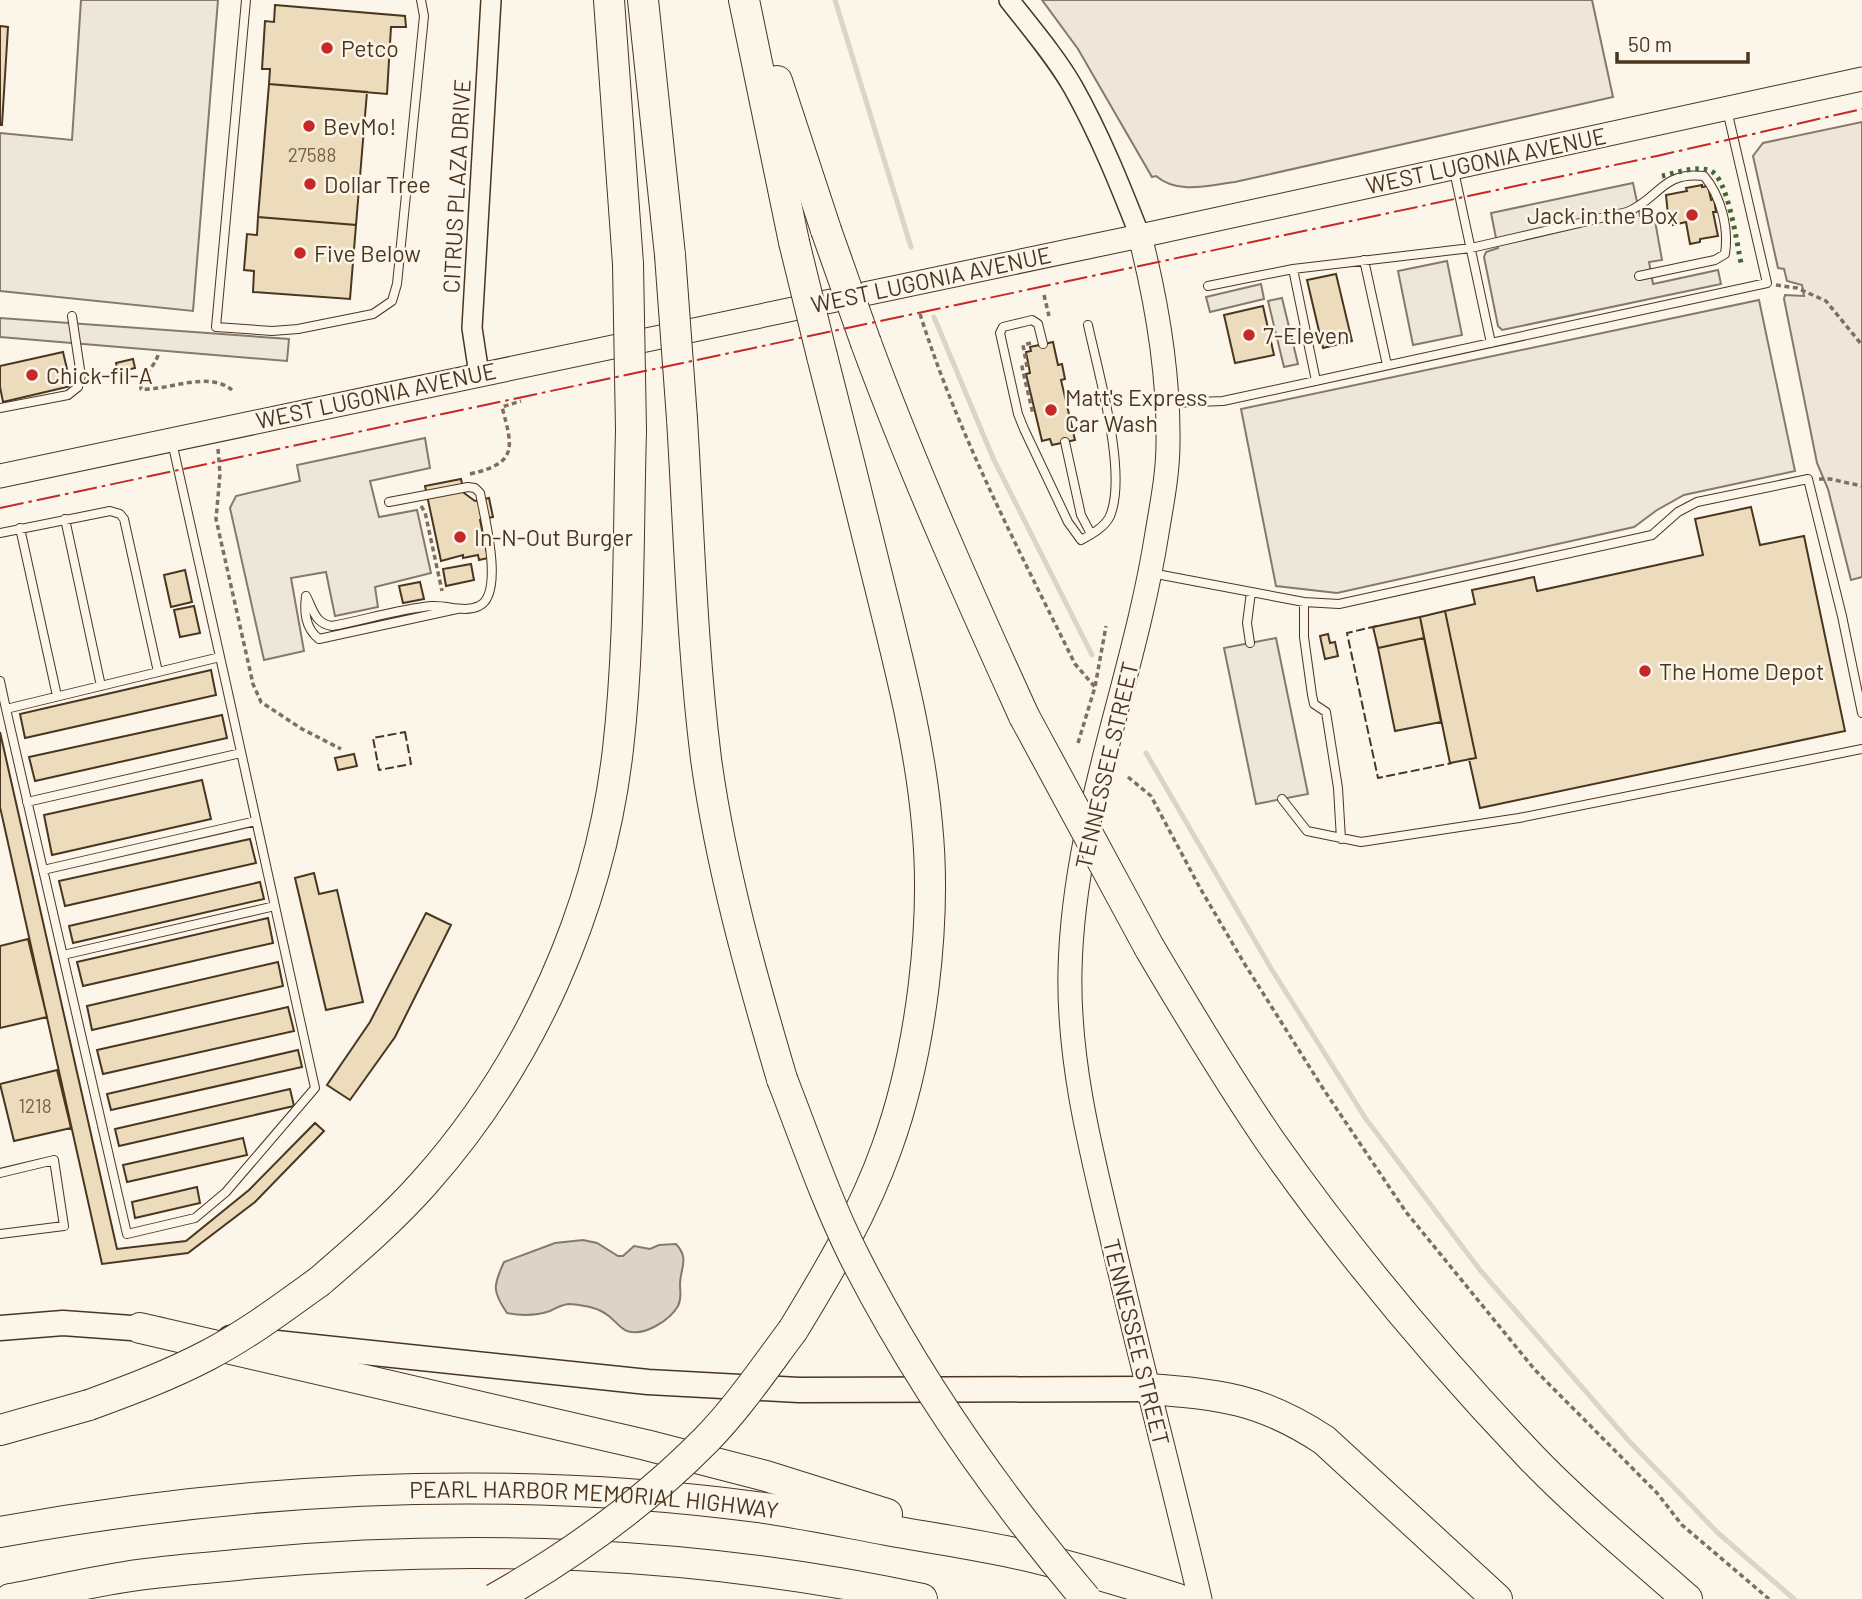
<svg xmlns="http://www.w3.org/2000/svg" width="1862" height="1599" font-family="Barlow,sans-serif">
	<rect width="100%" height="100%" fill="#fbf6e9"/>
	<path fill="#ede6d9" stroke="#887966" stroke-width="2" d="M1042 0H1592L1613 97 1235 182C1210 185 1178 195 1156 176L1152 177 1078 49Z
		M1862 122V577L1851 580 1828 489 1817 463 1784 299 1785 295 1804 296 1802 285 1787 281 1784 269 1778 268 1753 156 1763 143Z"/>
	<path fill="#ede7d9" stroke="#887966" stroke-width="2" d="M81 0H218L193 311 0 291V133L72 140Z
		M1633 183 1640 216 1654 215 1662 260 1649 262 1653 284 1718 270 1721 284 1502 330 1498 326 1484 257 1486 252 1498 248 1491 213Z
		M1447 261 1462 335 1413 345 1398 271Z
		M1261 284 1264 299 1210 312 1206 297Z
		M1282 298 1298 364 1284 367 1268 301Z
		M1759 300 1795 471 1684 495 1657 510 1634 527 1337 593 1276 586 1241 409Z
		M0 318 289 339 287 361 0 337Z
		M425 438 430 468 370 481 379 517 417 510 431 573 375 587 378 607 335 616 326 572 291 578 304 651 264 660 230 508 236 496 300 481 297 465Z
		M1276 638 1308 794 1256 804 1224 648Z"/>
	<path fill="#dcd4c6" stroke="#887966" stroke-width="2" d="M583 1240 597 1243 618 1256H623L634 1246 650 1249 659 1245 676 1244C690 1259 680 1268 680 1285 680 1292 682 1298 678 1306 670 1320 644 1337 627 1331 621 1329 616 1322 610 1317 598 1307 586 1306 570 1304 562 1304 557 1308 550 1311 535 1316 522 1316 507 1313 492 1291 493 1286 504 1262L555 1243Z"/>
	<g fill="none" stroke-linecap="round" stroke-linejoin="round">
		<path stroke="#dcd4c6" stroke-width="5" d="M835 0 911 247
			M934 317 993 458 1092 655
			M1146 753 1272 970 1366 1119 1480 1270 1628 1440 1718 1533 1794 1599"/>
	</g>
	<path fill="#ecdcbc" stroke="#4a3520" stroke-width="2" d="M275 5 405 16 406 27H391L387 94 269 84 270 69H262L265 21 274 22Z
		M0 26 8 27 2 125H0Z
		M269 84 367 92 356 225 258 217Z
		M1702 185V187L1708 186 1711 200 1714 199 1716 212H1713L1718 236 1700 239V242L1690 244 1686 222 1673 225 1671 214 1668 215 1666 195 1687 191 1686 188Z
		M258 217 356 225 350 299 253 292 254 271 244 270 247 234 257 235Z
		M1336 274 1352 341 1323 348 1307 280Z
		M1263 306 1274 355 1235 363 1224 315Z
		M1053 342 1058 365 1062 364 1065 379 1061 380 1075 440 1052 445 1050 439 1042 441 1026 374 1030 373 1026 352 1031 351 1030 347Z
		M63 352 71 386 3 402 0 387V366Z
		M133 359 135 368 118 372 116 363Z
		M461 479 464 493 475 501 489 498 493 517 480 520 488 558 479 560 478 555 463 558V555L441 561 425 486Z
		M1751 507 1760 545 1804 536 1845 731 1480 808 1469 759 1476 758 1445 611 1475 604 1472 590 1534 577 1537 591 1703 555 1695 519Z
		M471 564 474 580 446 586 443 569Z
		M185 570 192 602 171 607 164 575Z
		M420 582 424 599 403 603 399 586Z
		M194 606 200 633 180 637 174 610Z
		M1445 611 1476 758 1450 763 1420 617Z
		M1420 617 1424 638 1378 648 1373 627Z
		M1328 634 1330 643 1335 642 1338 656 1325 659 1320 636Z
		M1424 638 1441 722 1395 731 1378 648Z
		M211 670 216 695 25 738 20 714Z
		M222 715 227 738 35 781 29 757Z
		M0 732 117 1249 186 1241 249 1190 315 1123 324 1131 255 1202 188 1253 102 1264 0 807Z
		M354 754 357 766 338 770 335 758Z
		M202 780 211 819 52 855 44 815Z
		M250 839 256 863 65 906 59 881Z
		M314 873 319 894 337 890 363 1002 326 1010 295 878Z
		M260 882 264 899 73 943 69 926Z
		M426 913 451 925 395 1037 350 1100 327 1085 370 1022Z
		M268 918 273 943 83 986 77 962Z
		M28 939 47 1017 0 1028V946Z
		M278 962 283 986 92 1030 87 1006Z
		M288 1007 294 1031 103 1074 97 1050Z
		M298 1050 302 1067 111 1110 107 1094Z
		M57 1070 71 1128 14 1141 0 1084Z
		M290 1089 294 1106 119 1146 115 1129Z
		M243 1138 247 1155 127 1182 123 1165Z
		M197 1187 200 1203 135 1218 132 1202Z"/>
	<g fill="none" stroke-linecap="round" stroke-linejoin="round">
		<g stroke="#4a3520" stroke-width="10">
			<path id="service" d="M246 0 216 327 272 331 298 329 373 314 392 301 397 284 424 16 421 0
				M1454 171 1491 343
				M1364 260 1387 365
				M1293 269 1471 248 1627 212C1660 198 1662 171 1704 176 1721 196 1729 228 1725 254L1715 260 1639 276
				M1208 286 1293 269 1316 381
				M1043 344 1038 324 1032 320 1003 327 1000 333 1018 414 1024 429 1068 522 1081 540C1092 534 1105 527 1110 516 1128 473 1098 372 1088 325
				M1169 403 1223 401 1767 283 1727 110
				M0 408 68 395 78 387 81 376 72 316
				M172 442C221 657 267 873 315 1088L226 1192 195 1218 127 1234 6 709 220 657
				M1065 442 1081 515 1091 534
				M65 519 101 686
				M20 528 57 696
				M0 533 110 511 120 514 124 519 158 672
				M1151 573 1304 602 1339 604 1652 535 1678 512 1697 502 1808 479 1842 616 1862 713
				M306 596C313 609 315 624 332 626 365 620 398 609 432 606 447 605 465 613 479 606 505 594 484 515 480 493L475 488 468 487 389 502
				M306 596C304 612 305 628 319 639L457 609
				M1304 602V637L1312 695 1314 704 1326 712 1338 788 1341 839
				M1250 643 1247 623 1251 592
				M0 681 6 709
				M1282 799 1307 831 1361 842 1519 818 1862 749
				M27 802 241 753
				M43 870 256 821
				M63 955 275 906
				M0 1173 54 1160 64 1226 0 1234"/>
		</g>
		<g stroke="#4a3520" stroke-width="22">
			<path id="tertiary" d="M1009 0C1031 28 1055 56 1073 87 1100 135 1120 185 1140 236
				M479 374 472 328 491 0"/>
		</g>
		<g stroke="#4a3520" stroke-width="25">
			<path id="secondary" d="M1140 236C1157 303 1169 373 1168 443 1168 473 1162 503 1157 533 1134 680 1073 820 1070 971 1068 1062 1091 1151 1112 1239 1140 1359 1172 1479 1200 1599
				M0 476 1140 236 1862 79"/>
		</g>
		<g stroke="#4a3520" stroke-width="27">
			<path id="primary" d="M0 1328 63 1323 159 1330
				M230 1338 648 1382 799 1390 1147 1389"/>
		</g>
		<g stroke="#4a3520" stroke-width="32">
			<g id="motorway">
				<path d="M609 0 628 264"/>
				<path d="M643 0 670 255"/>
				<path d="M744 0 794 242"/>
				<path d="M777 81 826 230"/>
				<path d="M866 343C913 470 968 593 1024 716"/>
				<path d="M682 419C689 532 692 647 706 759 721 868 751 974 782 1079"/>
				<path d="M1149 947C1188 1013 1227 1078 1270 1141 1348 1252 1436 1357 1530 1456 1579 1507 1634 1552 1687 1599"/>
				<path d="M320 1281C356 1250 392 1219 424 1183 531 1063 600 908 618 749 630 644 628 537 631 431"/>
				<path d="M140 1328 646 1445 766 1476 887 1514"/>
				<path d="M793 1330C829 1271 864 1212 887 1147 921 1053 937 923 927 824 920 745 900 668 881 591 862 513 842 434 822 356"/>
				<path d="M1147 1389C1220 1394 1262 1399 1324 1440L1497 1599"/>
				<path d="M0 1430 89 1405"/>
				<path id="s1" d="M0 1532C249 1487 506 1474 757 1507 801 1513 844 1522 887 1530 926 1537 966 1543 1005 1551 1063 1563 1122 1581 1178 1599"/>
				<path d="M10 1599C48 1592 86 1583 125 1577 161 1571 199 1569 236 1565 462 1542 700 1551 922 1599"/>
			</g>
		</g>
		<path stroke="#7f6f5c" stroke-width="3.5" stroke-dasharray="5 3.5" stroke-linecap="butt" d="M1776 285 1797 288 1826 301 1862 345
			M1044 295 1049 316
			M920 314C959 437 1019 550 1075 664L1095 687
			M1031 343 1023 345 1027 367H1022L1033 414
			M158 355C155 367 139 378 141 389 169 391 207 370 232 390
			M218 449 220 474 216 519 253 684 261 702 302 729 341 749
			M470 474C518 463 513 448 502 407L521 401
			M1819 479H1830L1862 486
			M421 506 425 512 442 591
			M1078 743 1095 687 1106 626
			M1128 777 1151 796 1200 888 1244 963 1324 1090 1406 1212 1535 1370 1657 1493 1682 1525 1769 1599"/>
		<use href="#service" stroke="#fbf6e9" stroke-width="8"/>
		<use href="#tertiary" stroke="#fbf6e9" stroke-width="19"/>
		<use href="#secondary" stroke="#fbf6e9" stroke-width="23"/>
		<use href="#primary" stroke="#fbf6e9" stroke-width="24"/>
		<use href="#motorway" stroke="#fbf6e9" stroke-width="30"/>
		<g stroke="#4a3520" stroke-width="32" stroke-linecap="butt">
			<path id="motorway-bridge" d="M826 230 866 343
				M794 242 822 356
				M670 255 682 419
				M628 264 631 431
				M1024 716 1149 947
				M782 1079C805 1138 826 1200 854 1256 917 1380 997 1494 1086 1599
				M89 1405C130 1390 170 1375 208 1355 248 1334 284 1307 320 1281
				M494 1599C572 1555 644 1503 707 1439 739 1406 766 1366 793 1330"/>
		</g>
		<use href="#motorway-bridge" stroke="#fbf6e9" stroke-width="30"/>
		<path stroke="#436837" stroke-width="5" stroke-dasharray="3.5 5" stroke-linecap="butt" d="M1662 176C1676 173 1696 165 1711 171 1728 179 1737 244 1741 263"/>
		<path stroke="#4a3520" stroke-width="2" stroke-dasharray="9 3.5" stroke-linecap="butt" d="M1377 626 1347 633 1378 778 1452 763
			M405 732 411 764 379 770 373 738Z"/>
		<path stroke="#c62828" stroke-width="2" stroke-dasharray="24 5 3.5 5" stroke-linecap="butt" d="M0 508 1657 156 1862 109"/>
	</g>
	<g fill="#c62828" stroke="#fbf6e9" stroke-width="2.5">
		<circle cx="327" cy="48" r="7"/>
		<circle cx="309" cy="126" r="7"/>
		<circle cx="310" cy="184" r="7"/>
		<circle cx="1692" cy="215" r="7"/>
		<circle cx="300" cy="253" r="7"/>
		<circle cx="1249" cy="335" r="7"/>
		<circle cx="32" cy="375" r="7"/>
		<circle cx="1051" cy="410" r="7"/>
		<circle cx="460" cy="537" r="7"/>
		<circle cx="1645" cy="671" r="7"/>
	</g>
	<g text-anchor="middle" dominant-baseline="central" stroke-width="5" stroke-linejoin="round" paint-order="stroke">
		<g font-size="19" fill="#725f47">
			<text x="312" y="154">27588</text>
			<text x="35" y="1105">1218</text>
		</g>
		<g font-size="23" fill="#4a3520" stroke="#fbf6e9" text-anchor="start">
			<text x="341" y="48">Petco</text>
			<text x="323" y="126">BevMo!</text>
			<text x="324" y="184">Dollar Tree</text>
			<text x="1678" y="215" text-anchor="end">Jack in the Box</text>
			<text x="314" y="253">Five Below</text>
			<text x="1263" y="335">7-Eleven</text>
			<text x="46" y="375">Chick-fil-A</text>
			<text x="1065" y="397">Matt's Express<tspan x="1065" dy="26">Car Wash</tspan></text>
			<text x="474" y="537">In-N-Out Burger</text>
			<text x="1659" y="671">The Home Depot</text>
		</g>
		<g font-size="23" fill="#4a3520" stroke="#fbf6e9">
			<text transform="translate(1486 160) rotate(-12)">WEST LUGONIA AVENUE</text>
			<text transform="translate(456 186) rotate(-87)">CITRUS PLAZA DRIVE</text>
			<text transform="translate(931 279) rotate(-12)">WEST LUGONIA AVENUE</text>
			<text transform="translate(376 395) rotate(-12)">WEST LUGONIA AVENUE</text>
			<text transform="translate(1106 765) rotate(-77)">TENNESSEE STREET</text>
			<text transform="translate(1137 1342) rotate(76)">TENNESSEE STREET</text>
			<text stroke="none"><textPath href="#s1" startOffset="597">PEARL HARBOR MEMORIAL HIGHWAY</textPath></text>
		</g>
	</g>
	<path d="M1617 52v10h131v-10" fill="none" stroke="#4a3520" stroke-width="3.5"/>
	<text x="1628" y="52" font-size="21" fill="#4a3520" stroke="#fbf6e9" stroke-width="5" paint-order="stroke">50 m</text>
</svg>
